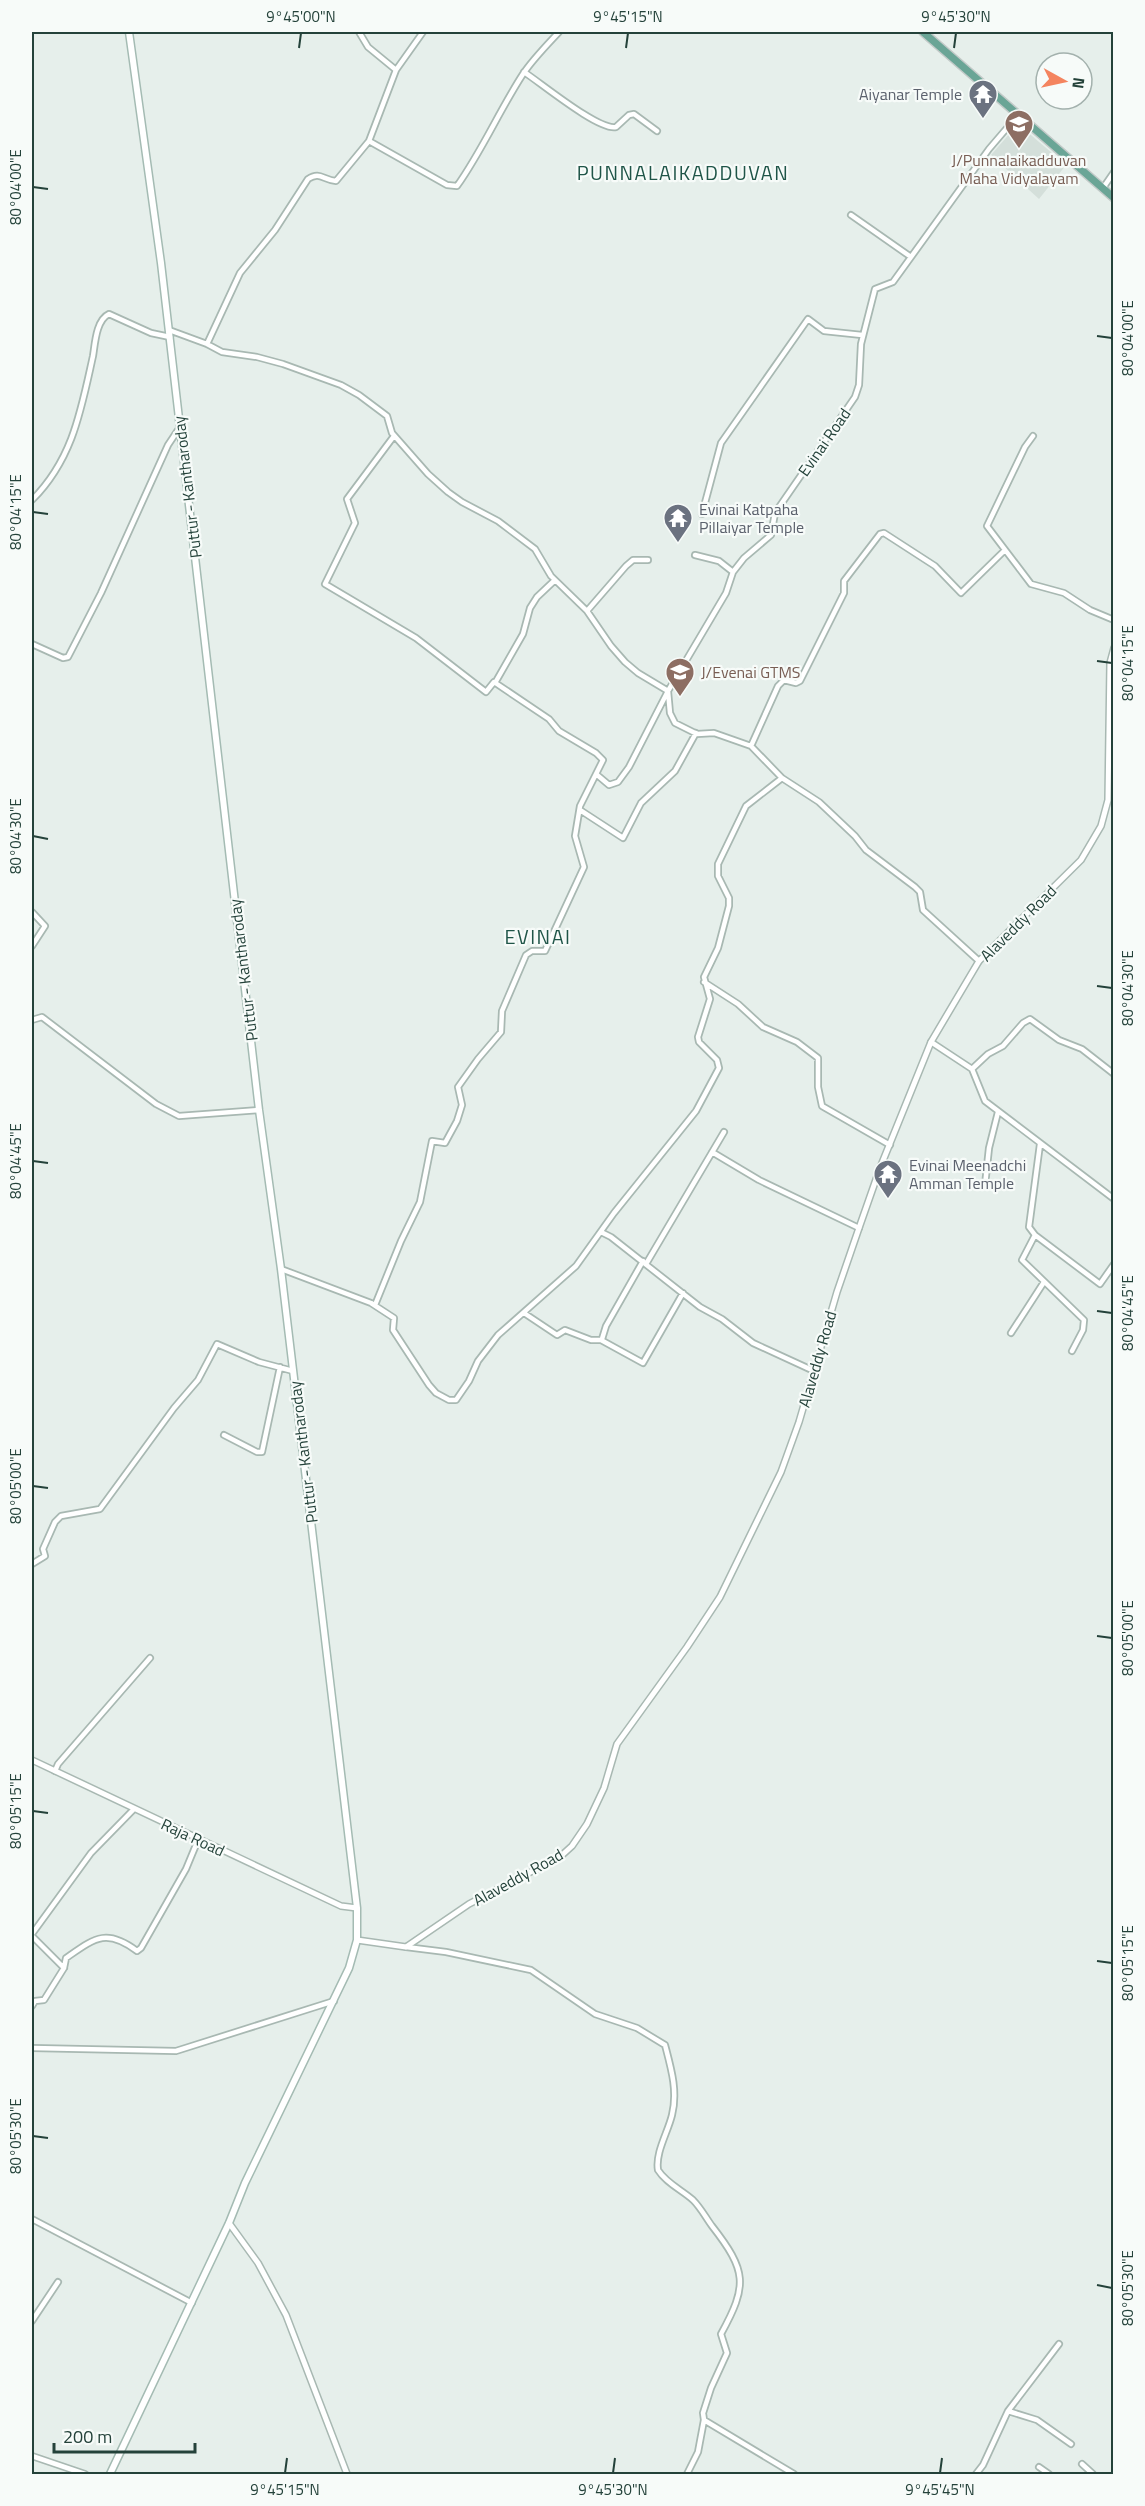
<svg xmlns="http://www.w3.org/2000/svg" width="1145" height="2506" font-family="'Titillium Web',sans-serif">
	<rect width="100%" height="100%" fill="#e6efeb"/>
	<path fill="#d4dfda" d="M1018 124 1066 165 1039 199 991 155Z"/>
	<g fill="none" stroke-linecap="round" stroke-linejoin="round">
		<g stroke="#a8b8b2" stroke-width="8">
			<path id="minor" d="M359 32 368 47 396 70
				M524 72C541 83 599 131 616 127L629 115 634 114 657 131
				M369 141 447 185 457 186C482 151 499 111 523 74 533 59 547 45 559 32
				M1103 188 1114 172
				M851 215 911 257
				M169 330 207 344 222 352 257 357 283 364 341 385 359 395 387 416 392 433 428 474 448 492 462 502 498 521 535 549 551 576 587 611 611 646 625 662 638 673 668 691 670 713 675 723 697 734 714 733 751 746 782 778 819 802 855 836 866 850 915 887 920 892 923 910 979 961
				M207 344 240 273 275 230 308 179C320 171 323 180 336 181L369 141 396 70 423 32
				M1033 436 1025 447 987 526 1031 584 1064 593 1090 610 1114 620
				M32 500C73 459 81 410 93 356 95 344 96 320 109 314L151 333 170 337
				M702 514 721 443 808 319 824 331 862 335
				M695 555 719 561 733 572
				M587 611 626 566 633 560H648
				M32 644 63 658 68 657 101 593 168 445 180 427
				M495 683 523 634 530 608 537 597 555 580
				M751 746 778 686 784 680 796 683 800 681 844 593V581L880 534 884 533 935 566 961 593 1005 550
				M596 774 609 785 618 782 629 767 668 691 726 593 733 572 744 558 771 535 775 513 855 397 859 385 861 344 875 289 893 282 989 149 1019 114
				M580 810 623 838 641 803 675 771 696 733
				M32 912 45 926 32 946
				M704 982 738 1004 763 1027 797 1042 818 1058V1087L822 1106 890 1145
				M32 1020 42 1017 156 1104 179 1116 259 1110
				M931 1042 972 1069 985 1101 1114 1199
				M972 1069 988 1054 1003 1046 1023 1023 1030 1019 1059 1040 1082 1049 1114 1074
				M1040 1144 1029 1227 1035 1235 1100 1284 1114 1264
				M712 1152 759 1180 859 1228
				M985 1185 989 1148 998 1112
				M601 1232 611 1237 700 1307 722 1319 753 1343 814 1371
				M1035 1235 1022 1260 1084 1320 1083 1330 1072 1351
				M646 1264 724 1132
				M281 1269 371 1303 394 1318 393 1330 429 1385 436 1393 449 1400H456L469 1381 478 1361 498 1335 576 1266 614 1213 696 1111 719 1068 717 1060 699 1042 698 1037 710 999 704 977 718 948 729 906V898L718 876V864L746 806 782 778
				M375 1305 401 1241 420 1202 432 1141 445 1143 457 1121 462 1105 458 1087 478 1059 501 1032 502 1011 526 955 532 951H545L584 867 575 836 580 806 603 760 596 753 559 731 549 719 494 682 486 692 416 638 325 584 355 523 347 499 394 436
				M524 1313 557 1335 565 1330 591 1340H601L643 1363 683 1293
				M1011 1333 1044 1282
				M602 1339 606 1326 643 1261
				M224 1435 257 1452H262L280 1367
				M32 1564 45 1556 43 1549 55 1522 61 1516 100 1509 174 1408 198 1380 217 1344 259 1362 293 1371
				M55 1771 58 1764 150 1658
				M32 1934 91 1853 134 1809
				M32 1936 64 1968
				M406 1947 446 1952 531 1970 595 2014 637 2028 665 2045C671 2068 678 2091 672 2115 668 2132 655 2153 658 2170 666 2183 682 2190 693 2200 701 2208 706 2218 712 2226 747 2271 748 2285 721 2334L727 2353 711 2388 703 2413 704 2420 698 2452 687 2474
				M32 2006 35 2001 44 2000 64 1968 66 1958C95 1938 106 1928 137 1951L141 1948 186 1869 198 1840
				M32 2048 176 2051 334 2001
				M32 2219 192 2303
				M32 2321 58 2282
				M1008 2411 1037 2420 1071 2444
				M704 2420 794 2474
				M32 2456 85 2474
				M1082 2464 1093 2474
				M1039 2467 1049 2474
				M976 2474 983 2465 1008 2411 1059 2344"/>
		</g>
		<g stroke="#a8b8b2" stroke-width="8">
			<path id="tertiary" d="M32 1760 341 1906 357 1908
				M357 1940 406 1947 469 1904 561 1856 572 1846 587 1824 604 1788 617 1744 687 1647 720 1597 781 1472 799 1422 837 1292 859 1228 880 1168 931 1042 979 961 1081 860 1101 826 1108 800 1110 663 1114 648
				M229 2223 258 2263 286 2315 347 2474"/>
		</g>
		<g stroke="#a4bbb3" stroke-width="9">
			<path id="secondary" d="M110 2474 229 2223 245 2183 349 1968 357 1940V1908L281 1269 259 1110 161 263 129 32"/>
		</g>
		<g stroke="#c2cac8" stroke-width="10">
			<path id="primary" d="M923 32 1114 198"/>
		</g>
		<use href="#minor" stroke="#fff" stroke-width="4.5"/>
		<use href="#tertiary" stroke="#fff" stroke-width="5"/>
		<use href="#secondary" stroke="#fff" stroke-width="6"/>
		<use href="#primary" stroke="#6aa596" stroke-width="7"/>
	</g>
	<path fill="none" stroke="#24423a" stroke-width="2" d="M299 48 301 33M626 48 628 33M954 48 956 33M33 187 48 189M1097 336 1112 338M33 512 48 514M1097 661 1112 663M33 836 48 839M1097 986 1112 988M33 1161 48 1163M1097 1311 1112 1313M33 1486 48 1488M1097 1636 1112 1638M33 1811 48 1813M1097 1961 1112 1963M33 2136 48 2138M1097 2285 1112 2288M285 2473 287 2458M613 2473 615 2458M940 2473 942 2458"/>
	<defs>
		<g id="temple-pin" transform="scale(1.5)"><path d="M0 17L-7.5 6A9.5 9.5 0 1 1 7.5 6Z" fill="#6b7280" stroke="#f7fbf9"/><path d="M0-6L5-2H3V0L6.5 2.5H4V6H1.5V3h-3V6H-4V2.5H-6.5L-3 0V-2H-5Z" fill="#fff"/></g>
		<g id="school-pin" transform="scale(1.5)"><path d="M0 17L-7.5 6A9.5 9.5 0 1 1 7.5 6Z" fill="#8d6e63" stroke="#f7fbf9"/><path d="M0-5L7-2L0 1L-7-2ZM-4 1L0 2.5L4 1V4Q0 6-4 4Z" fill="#fff"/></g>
	</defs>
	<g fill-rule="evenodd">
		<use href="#temple-pin" x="983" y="94"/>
		<use href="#school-pin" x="1019" y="124"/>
		<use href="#temple-pin" x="678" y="518"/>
		<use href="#school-pin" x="680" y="672"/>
		<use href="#temple-pin" x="888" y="1174"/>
	</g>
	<g text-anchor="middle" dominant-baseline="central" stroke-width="4.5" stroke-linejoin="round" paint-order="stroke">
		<g font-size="16" fill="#5b616d" stroke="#f7fbf9" text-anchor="start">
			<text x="962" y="94" text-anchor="end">Aiyanar Temple</text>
			<text x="699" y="509">Evinai Katpaha<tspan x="699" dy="18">Pillaiyar Temple</tspan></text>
			<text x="909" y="1165">Evinai Meenadchi<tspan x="909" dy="18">Amman Temple</tspan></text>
		</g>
		<g font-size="16" fill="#785e54" stroke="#f7fbf9">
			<text x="1019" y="160">J/Punnalaikadduvan<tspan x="1019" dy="18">Maha Vidyalayam</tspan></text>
			<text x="701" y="672" text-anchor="start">J/Evenai GTMS</text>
		</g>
		<g font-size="16" fill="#24423a" stroke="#f7fbf9">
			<text transform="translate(824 442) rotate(-55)">Evinai Road</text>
			<text transform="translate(187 487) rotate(-97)">Puttur - Kantharoday</text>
			<text transform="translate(1018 923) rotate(-45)">Alaveddy Road</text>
			<text transform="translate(243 970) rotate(-97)">Puttur - Kantharoday</text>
			<text transform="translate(817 1359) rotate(-74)">Alaveddy Road</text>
			<text transform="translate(303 1452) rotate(-97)">Puttur - Kantharoday</text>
			<text transform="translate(193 1837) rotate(25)">Raja Road</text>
			<text transform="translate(518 1877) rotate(-29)">Alaveddy Road</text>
		</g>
		<g font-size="20" letter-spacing="1.5" fill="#1f5548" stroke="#f7fbf9">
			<text x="683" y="172">PUNNALAIKADDUVAN</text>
			<text x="538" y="936">EVINAI</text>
		</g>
	</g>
	<rect width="1145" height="2506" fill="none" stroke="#f7fbf9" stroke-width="66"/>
	<g transform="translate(1064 81) rotate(98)"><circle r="28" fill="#f7fbf9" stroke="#a3b1ad" stroke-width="1.5"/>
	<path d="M0-4.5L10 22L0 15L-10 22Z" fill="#f4845f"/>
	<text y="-9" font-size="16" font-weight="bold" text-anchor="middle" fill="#24423a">N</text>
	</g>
	<path d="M54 2443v9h141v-9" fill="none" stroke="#24423a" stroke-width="3"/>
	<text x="63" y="2443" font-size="18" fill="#24423a" stroke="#f7fbf9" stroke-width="4.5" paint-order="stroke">200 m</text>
	<rect x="33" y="33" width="1079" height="2440" fill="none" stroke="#24423a" stroke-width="2"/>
	<g font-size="15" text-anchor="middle" fill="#24423a">
		<text x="301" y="22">9°45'00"N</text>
		<text x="628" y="22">9°45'15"N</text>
		<text x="956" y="22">9°45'30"N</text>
		<text transform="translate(16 187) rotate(-90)" y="5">80°04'00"E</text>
		<text transform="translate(1128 338) rotate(-90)" y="5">80°04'00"E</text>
		<text transform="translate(16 512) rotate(-90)" y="5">80°04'15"E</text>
		<text transform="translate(1128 663) rotate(-90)" y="5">80°04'15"E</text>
		<text transform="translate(16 836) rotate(-90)" y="5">80°04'30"E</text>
		<text transform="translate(1128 988) rotate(-90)" y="5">80°04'30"E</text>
		<text transform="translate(16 1161) rotate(-90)" y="5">80°04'45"E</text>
		<text transform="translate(1128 1313) rotate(-90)" y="5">80°04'45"E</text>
		<text transform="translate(16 1486) rotate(-90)" y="5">80°05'00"E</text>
		<text transform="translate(1128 1638) rotate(-90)" y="5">80°05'00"E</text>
		<text transform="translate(16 1811) rotate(-90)" y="5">80°05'15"E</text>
		<text transform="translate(1128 1963) rotate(-90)" y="5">80°05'15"E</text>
		<text transform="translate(16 2136) rotate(-90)" y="5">80°05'30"E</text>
		<text transform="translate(1128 2288) rotate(-90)" y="5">80°05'30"E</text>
		<text x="285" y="2495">9°45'15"N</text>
		<text x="613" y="2495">9°45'30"N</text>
		<text x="940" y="2495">9°45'45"N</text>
	</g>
</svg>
